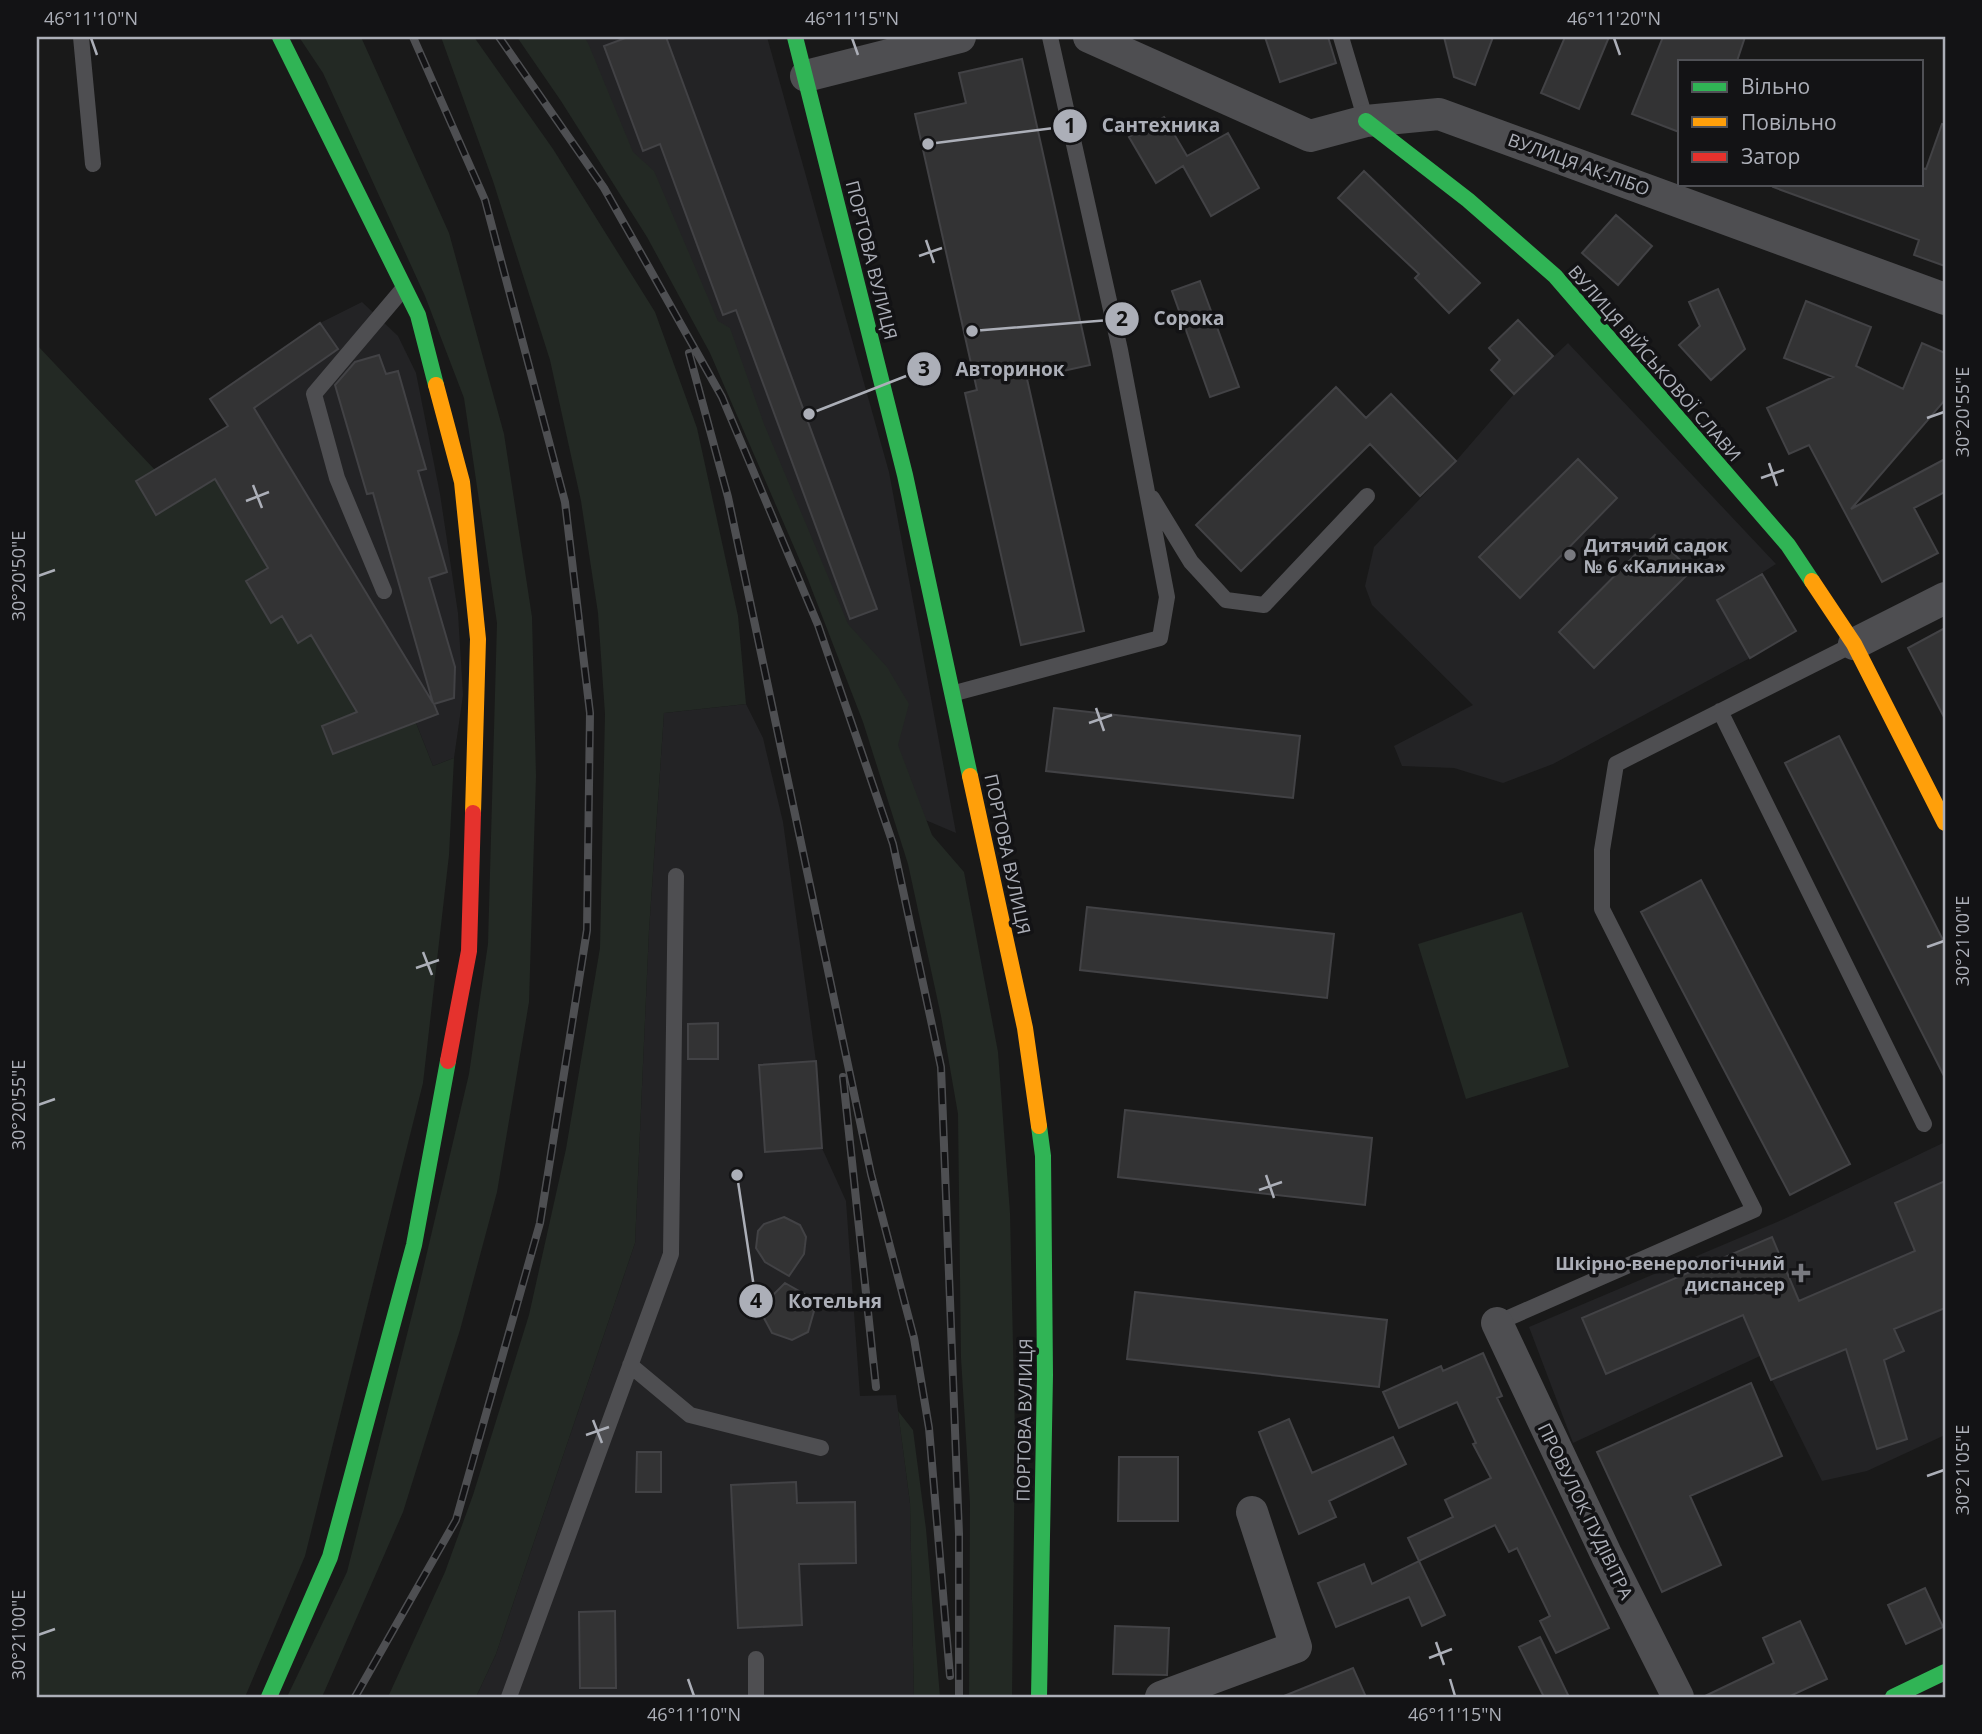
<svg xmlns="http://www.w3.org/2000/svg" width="1982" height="1734" font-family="'Open Sans',sans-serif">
	<rect width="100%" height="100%" fill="#191919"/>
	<path fill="#232325" d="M554 37H767L889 472 956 833 923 819 720 357Z
		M362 302 398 336 416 373 440 494 458 613 463 695 454 758 433 766 416 723 333 754 322 726 311 635 298 643 271 623 215 480 156 515 228 426 210 399 320 323Z
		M1568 343 1776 564 1717 601 1750 658 1553 764 1503 783 1454 768 1402 766 1394 746 1473 705 1372 605 1365 586 1374 547 1456 461 1514 394Z
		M746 704 763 738 783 822 816 1061 822 1148 846 1201 860 1396 896 1395 910 1503 914 1697H476L496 1654 635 1243 649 930 664 713Z
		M1945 1142V1435L1867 1471 1822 1481 1760 1356 1573 1443 1529 1327 1784 1219Z"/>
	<path fill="#232924" d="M299 37H361L449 233 504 434 532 617 536 776 529 1002 497 1192 460 1330 403 1512 322 1697H287L347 1572 418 1291 469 1074 488 944 497 623 464 398 425 296 323 73Z
		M441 37H474L553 149 655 312 697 428 738 616 746 704 664 713 649 930 635 1243 496 1654 476 1697H388L445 1572 473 1495 529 1315 566 1149 600 948 605 714 598 613 581 501 550 360 493 181Z
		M517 37H584L588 43 633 152 654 171 718 321 730 328 764 424 848 624 887 667 909 704 898 745 932 835 964 872 998 1052 1010 1213 1015 1433 1012 1697H969L970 1503 961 1358 958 1114 941 1016 908 864 863 722 807 577 710 353 647 237 561 101Z
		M37 345 155 470 156 514 215 479 268 568 271 622 282 616 298 643 311 635 357 712 322 726 333 754 416 723 433 766 454 758 449 855 423 1083 305 1556 245 1697H37Z
		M1522 912 1569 1067 1466 1099 1418 944Z
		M898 1411 913 1430 926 1529 940 1697H914L910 1503Z"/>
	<path fill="#333334" stroke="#424245" stroke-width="2" d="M628 37H666L877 609 850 619 736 310 723 315 660 144 643 151 604 46Z
		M1265 37H1328L1336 63 1280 82Z
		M1444 37H1493L1475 85 1454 77Z
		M1565 37H1609L1579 109 1541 93Z
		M1663 37H1745L1737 61H1679V132L1632 114Z
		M1022 59 1090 365 1027 379 1084 631 1021 645 965 393 977 390 915 114 966 103 959 73Z
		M1164 117 1187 156 1228 133 1259 188 1211 216 1183 166 1156 183 1129 137Z
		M1942 124 1945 125V266L1914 255 1919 240 1773 187 1774 184H1921V168L1926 169Z
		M1364 171 1480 283 1449 313 1415 278 1419 274 1338 198Z
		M1616 215 1652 246 1618 285 1582 253Z
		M1200 281 1239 387 1210 397 1172 291Z
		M1718 289 1745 349 1711 380 1679 345 1700 326 1689 302Z
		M1806 301 1871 327 1856 366 1903 389 1922 343 1945 353V400L1851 509 1945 459V492L1914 508 1938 553 1882 582 1809 445 1789 454 1767 408 1833 377 1784 358Z
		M1518 320 1553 356 1514 394 1491 370 1500 360 1489 348Z
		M320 323 338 349 254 408 433 703 373 493 367 494 335 385 355 362 379 355 386 374 398 371 426 469 418 471 447 572 429 578 455 667 454 698 434 704 438 714 333 754 322 726 357 712 311 635 298 643 282 616 271 623 246 581 268 568 215 479 156 515 136 481 228 426 210 399Z
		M1336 387 1366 418 1391 394 1456 461 1420 496 1370 444 1241 571 1196 525Z
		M1578 459 1617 498 1520 598 1479 557Z
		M1655 535 1691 571 1594 668 1559 632Z
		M1762 574 1796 631 1750 658 1717 600Z
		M1945 628V719L1908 648Z
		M1054 708 1300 736 1293 798 1046 771Z
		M1839 736 1945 944V1078L1785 763Z
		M1701 880 1850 1164 1790 1195 1641 912Z
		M1087 907 1334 934 1327 998 1080 970Z
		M718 1023V1059H688V1024Z
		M816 1061 822 1148 765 1152 759 1065Z
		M1125 1110 1372 1138 1365 1205 1118 1177Z
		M1945 1181V1308L1894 1329 1904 1351 1884 1360 1907 1439 1877 1449 1846 1349 1771 1380 1743 1315 1606 1374 1582 1318 1772 1237 1799 1301 1915 1251 1895 1203Z
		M784 1217 800 1225 806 1237 804 1254 789 1276 765 1262 756 1248 758 1231 764 1224Z
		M785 1283 806 1295 814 1311 808 1332 792 1340 772 1333 764 1318 768 1300Z
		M1135 1292 1387 1320 1379 1387 1127 1359Z
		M1483 1353 1502 1396 1497 1398 1609 1628 1556 1653 1540 1621 1550 1616 1517 1548 1509 1552 1495 1525 1419 1561 1408 1538 1453 1517 1445 1500 1491 1478 1473 1444 1476 1443 1457 1402 1399 1428 1383 1392 1441 1366 1443 1371Z
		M1751 1383 1782 1456 1690 1496 1721 1565 1662 1592 1597 1452Z
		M1289 1419 1312 1473 1393 1437 1406 1464 1329 1501 1336 1517 1299 1534 1259 1432Z
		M637 1452H661V1492H636Z
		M1119 1457H1178V1521H1118Z
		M796 1482 797 1503 855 1502 856 1563 799 1564 802 1625 738 1628 731 1485Z
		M1419 1561 1445 1615 1422 1626 1409 1597 1336 1627 1318 1583 1364 1564 1372 1584Z
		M1925 1588 1943 1627 1906 1644 1888 1605Z
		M615 1611 616 1688H580L579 1612Z
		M1800 1621 1827 1679 1788 1697H1703L1774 1663 1763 1638Z
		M1115 1626 1169 1628 1167 1675 1113 1674Z
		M1540 1637 1569 1697H1544L1519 1647Z
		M1353 1668 1366 1697H1284V1696Z"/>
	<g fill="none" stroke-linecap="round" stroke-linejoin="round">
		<path stroke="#4e4e51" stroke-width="16" d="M81 37 93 164
			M1341 37 1366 121
			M1152 498 1191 562 1226 600 1264 605 1367 496
			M384 591 337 478 314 394 403 289
			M955 693 1160 638 1167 597 1120 350 1050 37
			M1720 711 1924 1124
			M1497 1323 1754 1210 1602 909V850L1616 764 1854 644
			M630 1365 690 1415 821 1448
			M756 1659V1697
			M509 1697 671 1254 676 876"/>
		<path stroke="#4e4e51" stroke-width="32" d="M1089 37 1310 136 1366 121 1439 114 1945 299
			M806 76 960 37
			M1854 644 1945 598
			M1497 1323 1607 1556 1678 1697
			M1161 1697 1296 1647 1252 1512"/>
		<path stroke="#30b455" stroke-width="16" d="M280 37 418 315 436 385
			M795 37 905 475 970 776
			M1366 121 1468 200 1555 276 1788 545 1812 581
			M1039 1126 1043 1156 1045 1375 1039 1697
			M269 1697 330 1557 414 1245 448 1061
			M1893 1697 1945 1672"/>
		<path stroke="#ff9f0a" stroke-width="16" d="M436 385 462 482 478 639 473 813
			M1812 581 1854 644 1945 823
			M970 776 1025 1028 1039 1126"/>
		<path stroke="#e5322d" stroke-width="16" d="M448 1061 469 951 473 813"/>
		<g stroke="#4e4f52" stroke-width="8">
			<path id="rail" d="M499 37 604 188 722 397 818 625 893 844 941 1067 959 1534V1697
				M689 353 728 497 871 1174 914 1338 929 1428 950 1676
				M843 1077 876 1387
				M355 1697 456 1520 540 1223 587 930 590 713 565 502 485 200 413 37"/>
		</g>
		<use href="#rail" stroke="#131315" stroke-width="5" stroke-dasharray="16" stroke-linecap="butt"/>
	</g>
	<path fill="none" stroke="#acafb8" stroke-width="2.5" d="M91 38 97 55M852 38 858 55M1614 38 1620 55M926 240 934 263M919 256 942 248M1927 418 1944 412M1769 463 1777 486M1761 478 1784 470M253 485 262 508M246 501 269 492M38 576 55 570M1096 708 1104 731M1089 723 1112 715M1927 947 1944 941M423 952 432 975M416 968 439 960M38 1105 55 1099M1266 1175 1274 1198M1259 1190 1282 1182M593 1420 602 1443M586 1435 609 1427M1927 1476 1944 1470M38 1635 55 1629M1436 1642 1444 1665M1429 1658 1452 1649M688 1679 694 1696M1450 1679 1455 1696"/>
	<g fill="#797a80" stroke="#131315" stroke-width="2.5">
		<circle cx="1570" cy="555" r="7"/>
		<path d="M1797.5 1262.5h7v7h7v7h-7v7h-7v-7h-7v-7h7z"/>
	</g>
	<g text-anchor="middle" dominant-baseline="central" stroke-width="7" stroke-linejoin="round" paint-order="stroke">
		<g font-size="18" fill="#acafb8" stroke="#131315">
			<text transform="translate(1579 164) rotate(20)">ВУЛИЦЯ АК-ЛІБО</text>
			<text transform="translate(872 260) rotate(76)">ПОРТОВА ВУЛИЦЯ</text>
			<text transform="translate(1655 363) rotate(49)">ВУЛИЦЯ ВІЙСЬКОВОЇ СЛАВИ</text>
			<text transform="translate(1008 854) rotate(78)">ПОРТОВА ВУЛИЦЯ</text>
			<text transform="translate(1024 1420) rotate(-89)">ПОРТОВА ВУЛИЦЯ</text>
			<text transform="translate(1586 1511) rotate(64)">ПРОВУЛОК ПУДІВІТРА</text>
		</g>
		<g font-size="18" font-weight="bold" fill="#acafb8" stroke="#131315" text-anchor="start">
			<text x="1584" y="545">Дитячий садок<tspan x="1584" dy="21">№ 6 «Калинка»</tspan></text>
			<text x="1785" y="1263" text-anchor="end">Шкірно-венерологічний<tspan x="1785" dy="21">диспансер</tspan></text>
		</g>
	</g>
	<path fill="none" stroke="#acafb8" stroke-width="2.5" d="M928 144L1070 126M972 331L1122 319M809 414L924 369M737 1175L756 1301"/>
	<g fill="#acafb8" stroke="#131315" stroke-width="2.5">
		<circle cx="928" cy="144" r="7"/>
		<circle cx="972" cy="331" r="7"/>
		<circle cx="809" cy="414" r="7"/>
		<circle cx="737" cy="1175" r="7"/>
		<circle cx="1070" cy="126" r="18"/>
		<circle cx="1122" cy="319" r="18"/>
		<circle cx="924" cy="369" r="18"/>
		<circle cx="756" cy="1301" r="18"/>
	</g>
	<g font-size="21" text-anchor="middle" font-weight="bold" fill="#111">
		<text x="1070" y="133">1</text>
		<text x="1122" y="326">2</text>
		<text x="924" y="376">3</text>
		<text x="756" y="1308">4</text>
	</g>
	<g font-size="19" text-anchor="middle" font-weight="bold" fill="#acafb8" stroke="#131315" stroke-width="7" stroke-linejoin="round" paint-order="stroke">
		<text x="1161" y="132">Сантехника</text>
		<text x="1189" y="325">Сорока</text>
		<text x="1010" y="376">Авторинок</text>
		<text x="835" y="1308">Котельня</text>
	</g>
	<rect width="1982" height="1734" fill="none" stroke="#131315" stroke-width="77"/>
	<rect x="1678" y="60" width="245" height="126" fill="#131315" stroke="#505156" stroke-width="2"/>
	<rect x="1692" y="82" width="35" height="10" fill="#30b455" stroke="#505156" stroke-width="2"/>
	<text x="1741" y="94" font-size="21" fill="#acafb8">Вільно</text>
	<rect x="1692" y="117" width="35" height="10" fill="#ff9f0a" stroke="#505156" stroke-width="2"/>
	<text x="1741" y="130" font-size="21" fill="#acafb8">Повільно</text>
	<rect x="1692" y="152" width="35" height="10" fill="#e5322d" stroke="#505156" stroke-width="2"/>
	<text x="1741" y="164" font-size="21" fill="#acafb8">Затор</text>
	<rect x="38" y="38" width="1906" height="1658" fill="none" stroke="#acafb8" stroke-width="2.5"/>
	<g font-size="18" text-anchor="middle" fill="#acafb8">
		<text x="91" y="25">46°11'10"N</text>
		<text x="852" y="25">46°11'15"N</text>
		<text x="1614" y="25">46°11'20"N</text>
		<text transform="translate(1963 412) rotate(-90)" y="6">30°20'55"E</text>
		<text transform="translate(19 576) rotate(-90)" y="6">30°20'50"E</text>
		<text transform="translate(1963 941) rotate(-90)" y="6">30°21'00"E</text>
		<text transform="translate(19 1105) rotate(-90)" y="6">30°20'55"E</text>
		<text transform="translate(1963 1470) rotate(-90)" y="6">30°21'05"E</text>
		<text transform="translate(19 1635) rotate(-90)" y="6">30°21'00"E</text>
		<text x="694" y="1721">46°11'10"N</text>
		<text x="1455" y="1721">46°11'15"N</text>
	</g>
</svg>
